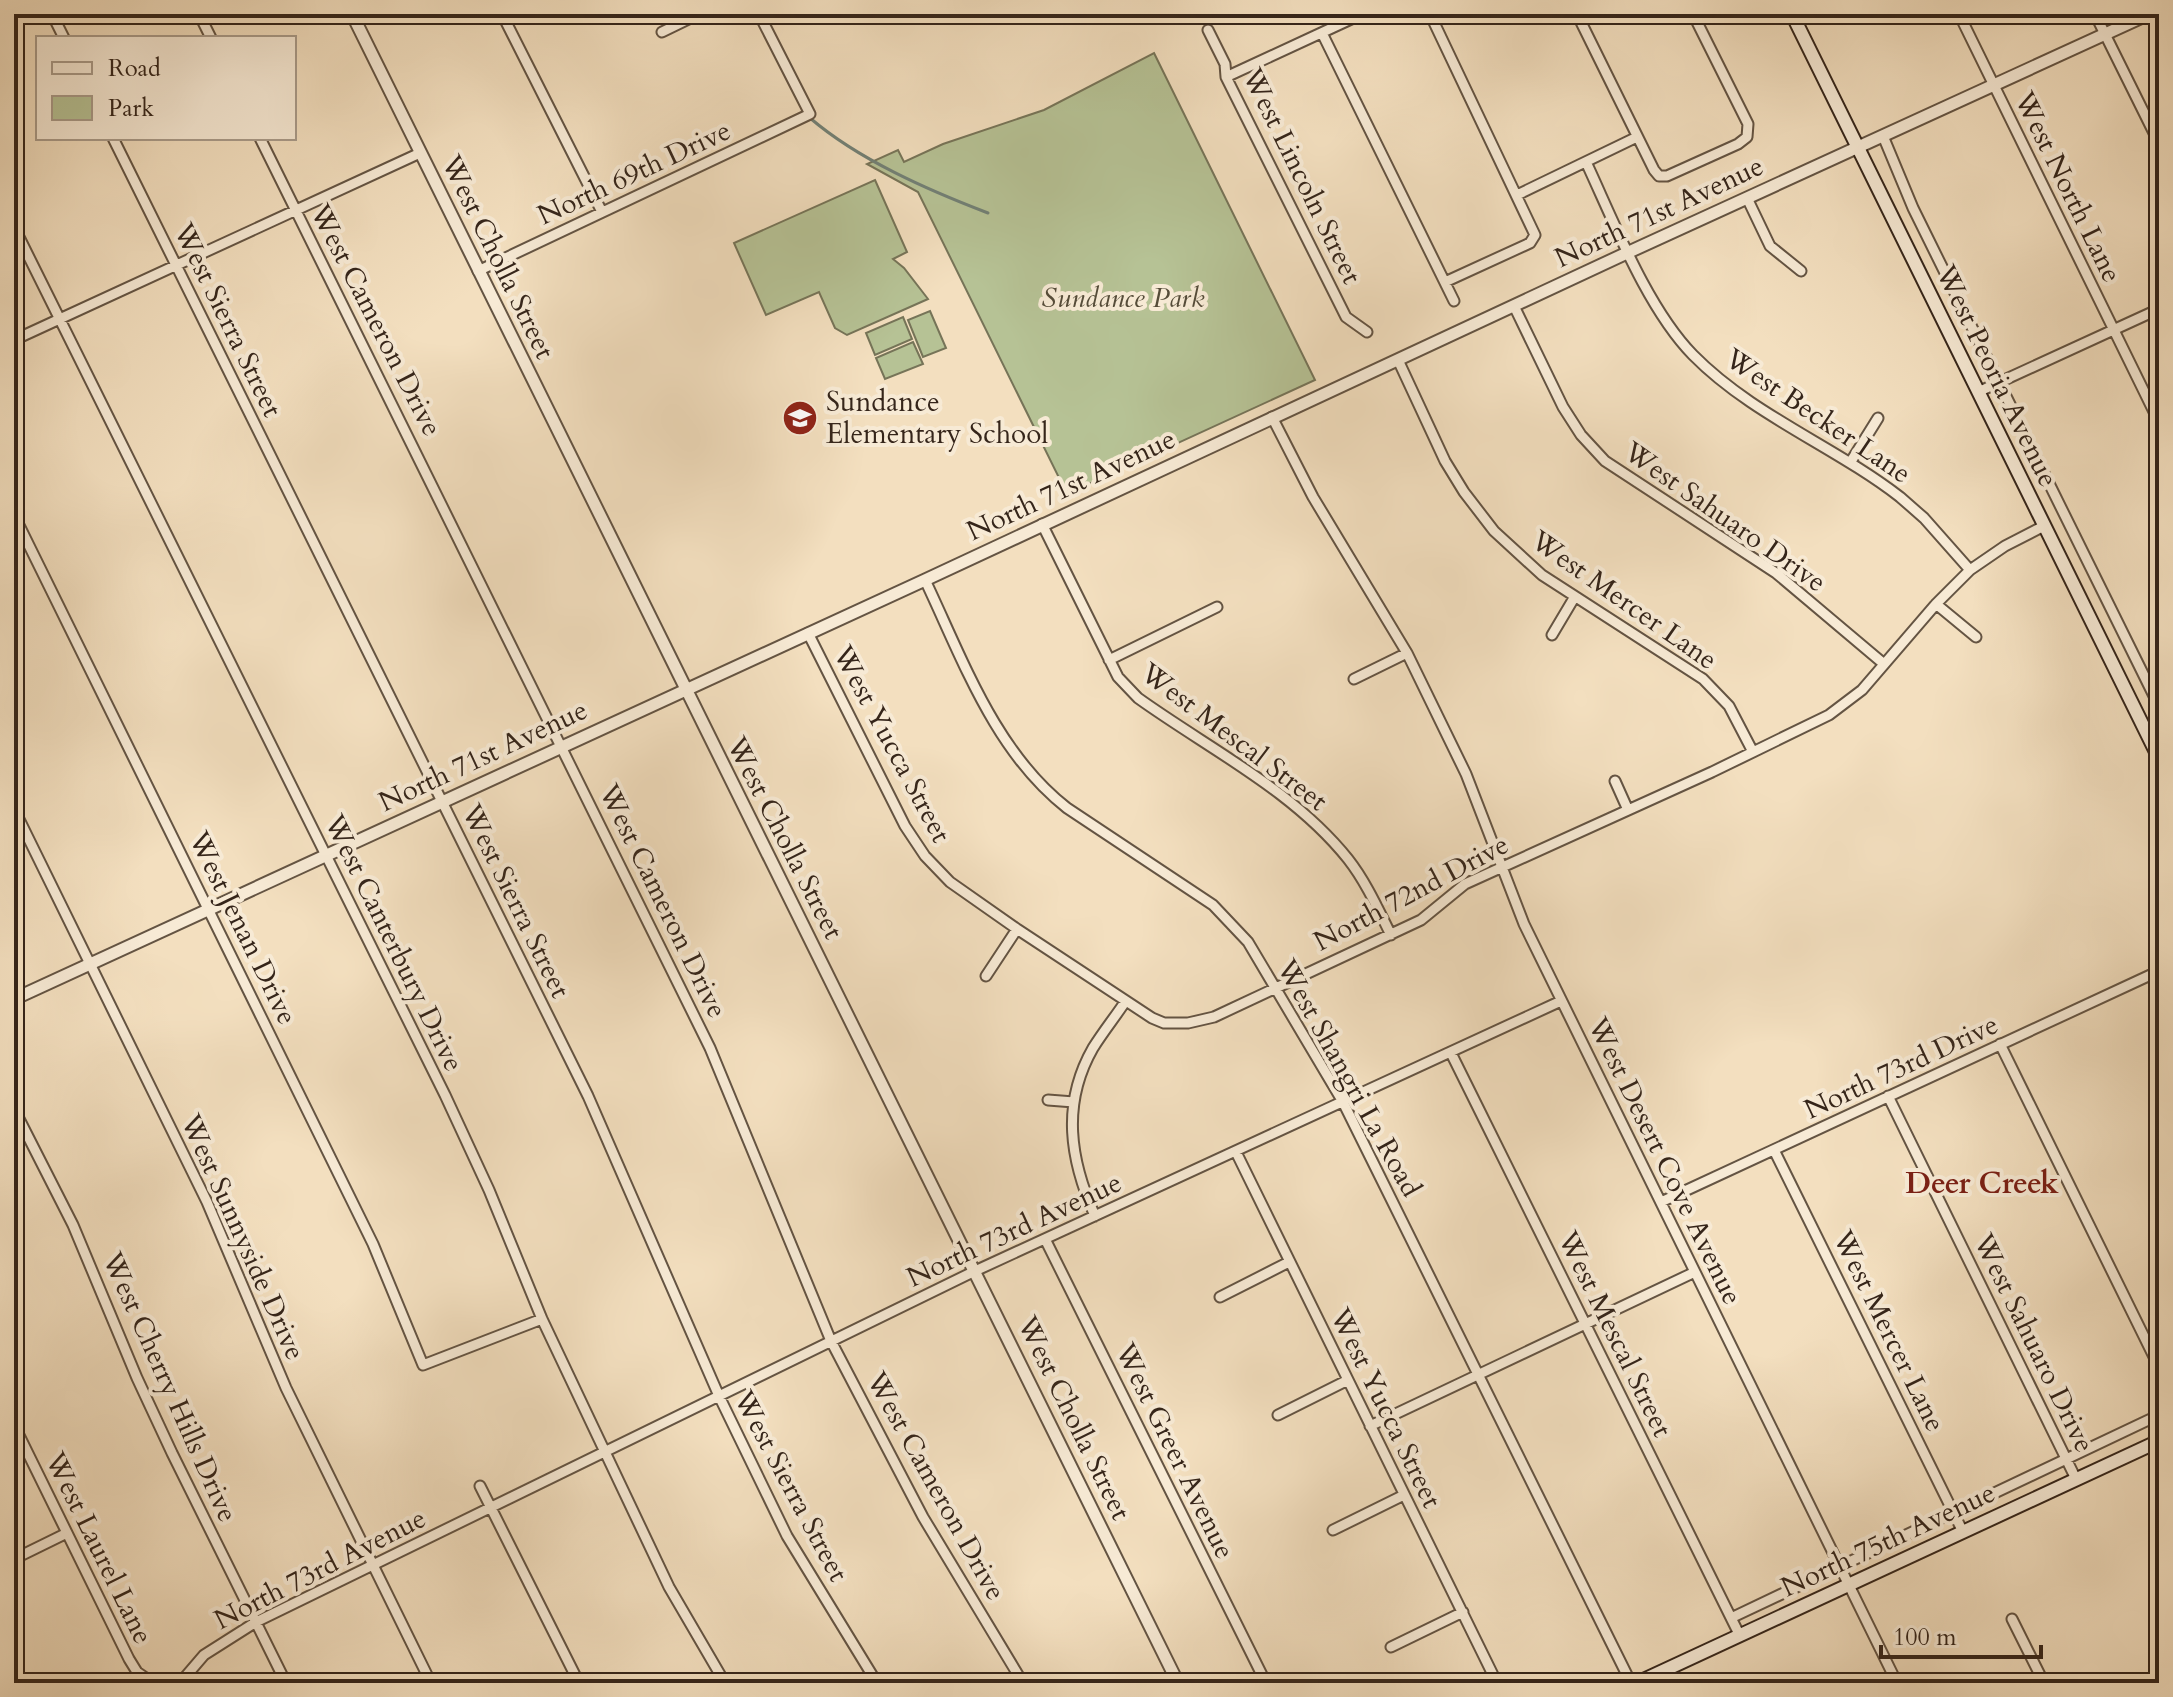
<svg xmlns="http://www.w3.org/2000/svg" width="2173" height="1697" font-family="Cardo,serif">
	<rect width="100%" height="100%" fill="#f3dfbf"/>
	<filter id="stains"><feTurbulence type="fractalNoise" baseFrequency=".0025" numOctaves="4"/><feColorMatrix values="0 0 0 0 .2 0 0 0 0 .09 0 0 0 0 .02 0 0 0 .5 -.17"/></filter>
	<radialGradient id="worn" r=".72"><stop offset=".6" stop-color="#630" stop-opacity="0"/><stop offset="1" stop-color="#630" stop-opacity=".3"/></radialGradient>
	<path fill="#b6c295" stroke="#767458" stroke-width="2" d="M1154 53 1315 380 1067 494 918 192 867 164 898 150 904 162 943 144 1044 110Z
		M875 180 907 252 893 259 904 268 928 299 847 335 835 328 819 292 766 315 734 243Z
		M930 311 946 348 923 357 908 320Z
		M903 317 912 339 875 355 866 333Z
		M913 342 923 364 885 379 876 358Z"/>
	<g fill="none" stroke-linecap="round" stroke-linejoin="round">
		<path stroke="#728075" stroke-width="3" d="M810 118C859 160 928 190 988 213"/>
		<g stroke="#645443" stroke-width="13">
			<path id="minor" d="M52 14 64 38
				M199 14 211 38
				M502 14 602 212
				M1430 14 1535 235 1530 243 1445 282
				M1577 14 1654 170 1659 176H1667L1738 144 1747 137 1748 124 1693 14
				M1959 14 2159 422
				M2095 14 2159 143
				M1208 30 1225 64 1226 77 1346 317 1367 332
				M662 32 699 14
				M1322 33 1454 301
				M1226 77 1362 14
				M1883 136 1913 208 2159 706
				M113 138 588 1096 719 1396 787 1536 877 1683
				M260 138 710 1048 831 1341 923 1517 1023 1683
				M1586 162C1614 222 1647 308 1693 355 1752 415 1834 446 1900 497L1924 518 1970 570
				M1517 195 1637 137
				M1747 198 1770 246 1801 271
				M14 227 445 1095 489 1190 542 1319 669 1587 725 1683
				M478 271 810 114 759 14
				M1514 306 1563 407 1581 435 1605 461 1776 573 1884 664
				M14 340 420 153
				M1398 360 1445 461 1464 492 1494 531 1542 575 1703 679 1729 706 1753 752
				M1978 392 2159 309
				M1272 417 1313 497 1407 653 1466 774 1524 924 1897 1683
				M1850 463 1878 418
				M14 515 373 1244 423 1365 542 1319
				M1042 524 1118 677 1138 698C1209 749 1293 790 1348 859 1366 882 1378 909 1391 935
				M925 580C963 660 995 752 1067 808L1213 905 1248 942 1343 1102 1631 1683
				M1936 604 1976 637
				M808 633 905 826 925 856 950 882 1017 929 1152 1018 1164 1023H1188L1214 1017 1421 920 1465 884 1712 772 1829 715 1862 690 1936 604 1970 570 2005 546 2044 526
				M1552 635 1574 598
				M1109 660 1217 607
				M1354 679 1407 653
				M1615 781 1628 810
				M14 809 207 1202 286 1388 431 1683
				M986 976 1017 929
				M2000 1044 2159 1367
				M1451 1053 1740 1636
				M1888 1096 2076 1479
				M1048 1100 1074 1102
				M14 1109 73 1225 137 1378 172 1453 286 1683
				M1774 1150 1963 1532
				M1236 1152 1497 1683
				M1661 1202 2159 971
				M1095 1216C1070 1160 1061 1104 1093 1048 1103 1032 1115 1017 1125 1002
				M1045 1239 1266 1683
				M1220 1297 1289 1262
				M1278 1415 1348 1380
				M14 1425 129 1659 137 1672 153 1683
				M1370 1426 1695 1272
				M480 1486 579 1683
				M1333 1530 1404 1495
				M14 1559 67 1533
				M1731 1618 2159 1415
				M2012 1619 2044 1683
				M1391 1647 1463 1612
				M180 1683 204 1655 256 1622 975 1271 1561 1001"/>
		</g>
		<g stroke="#645443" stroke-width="15">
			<path id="tertiary" d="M352 14 1178 1683
				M14 999 925 580 1629 252 2149 14"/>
		</g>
		<g stroke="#35251a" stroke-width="16">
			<path id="secondary" d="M1792 14 2159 758
				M1637 1683 2159 1441"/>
		</g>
		<use href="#minor" stroke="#f7ead5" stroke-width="9"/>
		<use href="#tertiary" stroke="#f7ead5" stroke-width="11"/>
		<use href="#secondary" stroke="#f7ead5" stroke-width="12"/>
	</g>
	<defs>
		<g id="school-disc" transform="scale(1.8)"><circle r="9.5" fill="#8f2418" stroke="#f7ead5"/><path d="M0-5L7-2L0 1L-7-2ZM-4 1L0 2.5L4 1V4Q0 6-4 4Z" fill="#fff"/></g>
	</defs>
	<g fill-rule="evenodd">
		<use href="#school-disc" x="800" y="418"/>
	</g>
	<g text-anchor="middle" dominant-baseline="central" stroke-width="8" stroke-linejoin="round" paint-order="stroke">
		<g font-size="28" fill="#35251a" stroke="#f7ead5">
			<text transform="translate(634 173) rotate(-25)">North 69th Drive</text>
			<text transform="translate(1302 176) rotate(64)">West Lincoln Street</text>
			<text transform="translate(2068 187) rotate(64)">West North Lane</text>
			<text transform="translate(1659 212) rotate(-25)">North 71st Avenue</text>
			<text transform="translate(498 257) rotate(64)">West Cholla Street</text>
			<text transform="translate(228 320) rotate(64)">West Sierra Street</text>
			<text transform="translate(376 320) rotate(63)">West Cameron Drive</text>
			<text transform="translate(1997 376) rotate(64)">West Peoria Avenue</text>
			<text transform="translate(1818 416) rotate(34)">West Becker Lane</text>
			<text transform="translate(1071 485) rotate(-25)">North 71st Avenue</text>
			<text transform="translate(1725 517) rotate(35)">West Sahuaro Drive</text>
			<text transform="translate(1624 600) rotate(35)">West Mercer Lane</text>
			<text transform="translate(1234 737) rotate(37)">West Mescal Street</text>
			<text transform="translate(892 744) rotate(62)">West Yucca Street</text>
			<text transform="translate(483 756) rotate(-25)">North 71st Avenue</text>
			<text transform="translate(785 838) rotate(63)">West Cholla Street</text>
			<text transform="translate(1411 893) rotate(-28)">North 72nd Drive</text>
			<text transform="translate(516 901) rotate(64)">West Sierra Street</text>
			<text transform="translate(663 901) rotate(64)">West Cameron Drive</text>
			<text transform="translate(243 928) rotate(64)">West Jenan Drive</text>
			<text transform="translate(394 943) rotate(64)">West Canterbury Drive</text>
			<text transform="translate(1901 1067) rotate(-25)">North 73rd Drive</text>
			<text transform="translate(1349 1078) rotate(61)">West Shangri La Road</text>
			<text transform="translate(1665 1161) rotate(64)">West Desert Cove Avenue</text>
			<text transform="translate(1014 1230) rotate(-25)">North 73rd Avenue</text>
			<text transform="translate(243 1237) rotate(66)">West Sunnyside Drive</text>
			<text transform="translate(1889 1331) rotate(64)">West Mercer Lane</text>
			<text transform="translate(1615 1334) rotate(64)">West Mescal Street</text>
			<text transform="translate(2034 1343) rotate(64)">West Sahuaro Drive</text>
			<text transform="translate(170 1387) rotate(66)">West Cherry Hills Drive</text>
			<text transform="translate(1386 1408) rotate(64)">West Yucca Street</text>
			<text transform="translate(1074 1418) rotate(64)">West Cholla Street</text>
			<text transform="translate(1175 1451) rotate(64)">West Greer Avenue</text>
			<text transform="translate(791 1486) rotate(62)">West Sierra Street</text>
			<text transform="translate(936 1486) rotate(61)">West Cameron Drive</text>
			<text transform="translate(1888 1540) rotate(-25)">North 75th Avenue</text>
			<text transform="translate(99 1548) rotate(64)">West Laurel Lane</text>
			<text transform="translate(320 1569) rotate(-27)">North 73rd Avenue</text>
		</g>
		<g font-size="28" font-style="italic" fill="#554c39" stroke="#f7ead5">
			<text x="1123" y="298">Sundance Park</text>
		</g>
		<g font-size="28" fill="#35251a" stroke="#f7ead5" text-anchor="start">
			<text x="826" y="402">Sundance<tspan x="826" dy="32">Elementary School</tspan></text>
		</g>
		<g font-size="30" font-weight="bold" fill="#7a1f14" stroke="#f7ead5">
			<text x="1982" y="1183">Deer Creek</text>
		</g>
	</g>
	<rect width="2173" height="1697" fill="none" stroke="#f3dfbf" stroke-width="48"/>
	<rect x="16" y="16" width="2141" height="1665" fill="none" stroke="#35251a" stroke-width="4"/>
	<rect x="24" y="24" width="2125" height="1649" fill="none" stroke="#35251a" stroke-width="2"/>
	<rect x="36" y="36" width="260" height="104" fill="#f7ead5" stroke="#a99b8a" stroke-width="2"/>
	<rect x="52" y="62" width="40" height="12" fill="#f7ead5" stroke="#a99b8a" stroke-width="2"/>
	<text x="108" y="76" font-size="24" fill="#35251a">Road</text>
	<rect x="52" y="96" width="40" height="24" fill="#b6c295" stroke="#a99b8a" stroke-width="2"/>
	<text x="108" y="116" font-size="24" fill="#35251a">Park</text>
	<path d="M1881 1645v12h160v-12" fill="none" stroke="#35251a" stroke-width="4"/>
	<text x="1893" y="1645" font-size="24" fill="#35251a" stroke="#f7ead5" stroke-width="6" paint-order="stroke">100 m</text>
	<rect width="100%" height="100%" filter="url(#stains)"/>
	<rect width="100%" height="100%" fill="url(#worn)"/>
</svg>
